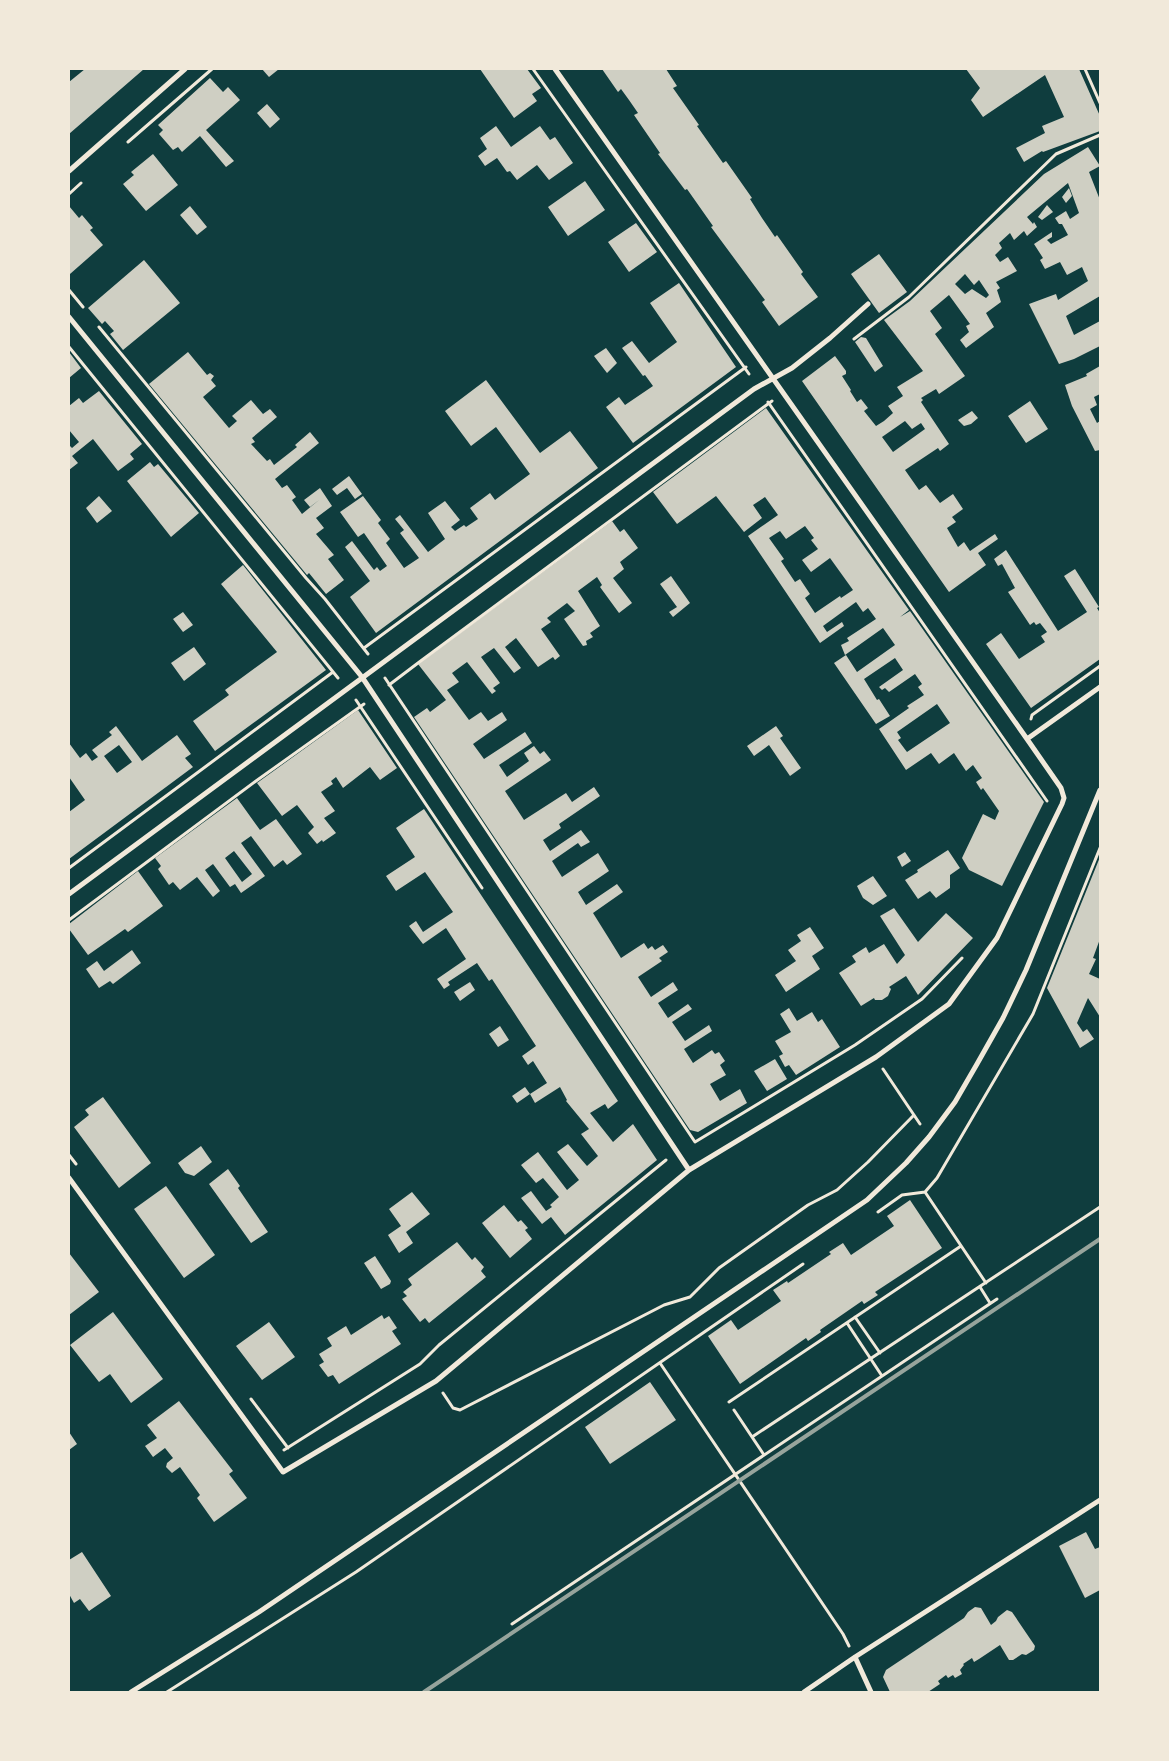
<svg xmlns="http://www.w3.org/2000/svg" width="1169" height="1761" font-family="'Zilla Slab',serif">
	<rect width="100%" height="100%" fill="#0f3d3e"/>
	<path fill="#cfcfc3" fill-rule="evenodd" d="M85 69H144L69 134V82Z
		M262 69H279L269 77Z
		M480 69H527L541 88 532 94 537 101 514 118Z
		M602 69H666L677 86 673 88 699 125 697 126 723 163 726 161 752 198 750 199 762 218 775 237 777 235 803 272 801 274 818 297 779 326 762 302 765 300 711 227 713 226 687 189 685 190 658 154 660 153 634 115 638 113 629 100 621 89 618 92Z
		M966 69H1079L1100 116V131L1043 152 1042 151 1024 162 1016 148 1045 133 1042 126 1064 117 1045 75 983 117 971 100 980 88Z
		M210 78 223 92 228 87 240 100 206 130 234 161 226 167 200 136 182 152 178 147 173 150 159 134 163 130 158 125Z
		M267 104 280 119 270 128 257 113Z
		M496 126 511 147 540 126 550 140 555 137 573 163 549 180 537 165 517 180 510 171 507 172 497 158 485 166 478 156 487 149 480 138Z
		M1088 147 1100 166 1089 172 1100 200V296L1066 316 1074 335 1100 321V346L1074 359 1059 364 1029 304 1056 294 1058 300 1088 281 1082 267 1067 275 1060 262 1045 269 1040 260 1043 258 1034 244 1052 232V237L1047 240 1051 244 1068 235 1062 224H1059L1055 218 1066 211 1070 219 1079 213 1068 183 1027 217 1033 224 1034 222 1037 227 1027 236 1024 231 1014 240 1010 233 999 243 1002 248 995 255 1000 262 1008 257 1017 271 996 282 1000 288 997 290 1001 302 986 313 994 327 966 348 960 340 969 332 966 326 970 324 949 295 930 311 942 328 935 334 965 376 939 394 936 389 921 398 923 400 921 402 949 444 940 451 938 448 905 470 919 490 926 485 940 503 953 494 963 509 952 517 956 522 947 528 958 547 964 542 970 551 995 534 998 539 978 553 986 565 949 592 802 381 835 356 846 371V374L842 376 851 390 850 391 857 402 861 399 868 408 864 411 876 426 884 421 893 413 888 406 903 396 897 387 923 371 884 320 910 301 1044 174ZM965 274 974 285 979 280 989 295 986 298 972 289 965 294 955 284ZM905 421 912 429 921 423 925 429 893 452 882 437Z
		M153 154 178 185 146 211 123 184 134 175 131 172Z
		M585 181 605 210 568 236 548 207Z
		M1069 188 1072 196 1066 203 1062 197Z
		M1047 205 1053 212 1042 220 1038 217Z
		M69 206 79 218 82 215 93 228 90 230 103 245 70 274Z
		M190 206 207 227 197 235 180 215Z
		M636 223 657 252 629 272 608 242Z
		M879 254 907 292 879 313 851 274Z
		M144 260 180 303 123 350 110 334 114 331 105 321 102 324 88 308Z
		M679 283 736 367 633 443 606 407 619 397 625 405 653 386 645 375 643 376 622 348 632 341 649 363 677 342 650 303Z
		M861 337 866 338 883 366 875 372 855 342Z
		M606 348 617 363 607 373 594 356Z
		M69 352 81 368 69 378Z
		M188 352 207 375 210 373 214 376 211 380 216 386 203 397 229 428 237 421 232 416 251 400 263 414 270 409 277 417 252 438 255 442 251 444 267 461 270 459 274 465 297 447 295 445 310 432 319 443 275 479 282 488 287 485 296 497 292 500 302 514 319 500 310 507 304 500 320 488 332 506 316 518 324 528 316 534 334 555 328 559 344 580 326 594 309 573 307 575 149 384Z
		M1100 366V394L1094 397 1097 405 1090 409 1097 423 1100 421V450L1095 451 1072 406 1065 385 1087 376 1086 374Z
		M486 380 540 453 570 431 598 468 376 633 350 597 370 581 345 547 352 541 374 570 377 567 380 571 387 566 364 533 358 537 340 512 363 496 381 520 378 523 390 539 386 543 404 568 419 558 400 533 404 530 395 519 400 515 428 552 445 539 428 513 445 501 460 520 451 527 455 531 464 525 466 527 478 519 470 508 490 493 495 500 530 474 496 427 471 446 445 411Z
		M99 391 142 444 130 454 134 459 118 471 93 439 72 456 78 463 69 470V447L70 446 72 448 79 442 69 430V406L79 398 83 403Z
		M1030 401 1048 429 1026 443 1008 416Z
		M766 408 909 610 900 617 910 611 1044 802 1002 886 969 870 962 858 982 816 983 814 995 820 999 811 983 788 981 790 976 782 982 778 973 765 966 771 954 753 939 764 931 753 906 770 879 729 909 708 907 706 924 695 918 687 922 684 915 674 889 692 885 688 882 690 879 687 903 670 895 658 864 679 877 700 879 699 890 716 876 724 834 663 846 655 857 672 895 645 883 628 845 655 841 645 849 641 847 638 876 619 868 608 863 612 856 602 823 626 827 632 842 622 844 626 820 643 748 536 778 515 765 497 753 505 762 518 744 532 716 496 677 524 653 492ZM805 526 814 538 811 540 818 549 802 560 811 572 830 558 853 590 841 598 840 596 815 613 805 598 810 594 800 579 795 582 781 561 784 559 769 538 780 531 786 539ZM937 704 950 723 907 752 898 740 901 738 897 732Z
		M972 411 978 418 971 424 964 426 958 420Z
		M150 462 154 467 158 464 199 513 171 537 127 481Z
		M349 476 362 494 355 499 347 488 337 495 332 489Z
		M99 496 112 511 97 523 86 508Z
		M612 521 620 532 624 529 638 548 620 562 624 569 613 578 632 603 619 613 600 587 602 585 597 577 578 591 600 626 590 633 593 637 586 641 587 645 583 646 564 619 575 611 567 603 547 618 551 622 541 629 560 656 555 660 553 657 538 667 516 638 505 647 521 668 514 673 494 648 481 657 500 683 493 688 496 691 492 694 467 662 452 673 459 682 447 690 469 720 481 712 488 721 502 712 507 720 473 744 484 759 525 732 532 743 499 765 507 777 529 761 524 753 534 746 540 754 544 751 551 760 505 791 524 820 566 793 572 802 594 787 600 796 559 824 561 828 543 840 550 851 581 830 590 842 581 847 578 843 552 861 562 877 598 853 609 871 578 892 586 905 617 884 623 892 593 913 608 937 621 958 644 943 648 949 652 946 655 950 663 945 668 952 659 958 662 961 638 977 651 997 673 982 678 990 658 1003 668 1018 688 1004 692 1009 672 1022 685 1041 709 1025 712 1031 684 1049 693 1063 712 1050 715 1054 719 1052 725 1061 720 1065 726 1075 710 1084 720 1101 740 1089 747 1103 698 1132 690 1130 414 717 427 708 430 712 446 700 418 664Z
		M1006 550 1058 631 1087 612 1064 576 1075 569 1099 607 1097 608 1100 613V659L1031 708 986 644 1001 633 1019 659 1045 642 1041 636 1047 632 1040 623 1036 625 1034 622 1030 625 1008 592 1015 588 1002 564 998 566 994 559Z
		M243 565 326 670 215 751 193 721 229 695 225 690 277 652 221 584Z
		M671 576 690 603 673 617 669 612 677 607 660 584Z
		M183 612 193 625 183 632 173 619Z
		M194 647 206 664 184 681 171 663Z
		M358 710 397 768 380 780 370 767 343 788 336 777 331 781 333 784 321 792 335 811 324 818 336 833 323 842 322 840 317 844 308 833 314 827 297 805 282 816 257 783Z
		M116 726 142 761 177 735 191 754 185 758 193 767 69 859V812L85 800 69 777V759L70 757 69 755V743L80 758 86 753 92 761 98 757 92 750 112 735 109 732ZM119 745 132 762 117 773 104 756Z
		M776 726 783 736 780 738 801 768 790 776 769 745 754 756 747 746Z
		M237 798 260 830 276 819 302 854 287 865 283 860 274 867 251 836 241 843 265 876 241 893 235 884 230 887 213 864 205 870 220 891 213 897 197 877 180 890 173 882 169 885 158 869 161 866 155 858ZM234 851 252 874 242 882 225 858Z
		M424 809 618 1101 608 1109 605 1104 590 1113 613 1142 633 1124 657 1160 565 1235 551 1217 542 1224 521 1198 531 1191 546 1211 552 1207 550 1205 559 1197 543 1178 536 1183 521 1165 538 1152 567 1190 579 1180 557 1152 568 1144 587 1166 598 1156 581 1134 589 1129 566 1101 567 1100 560 1087 535 1103 530 1094 517 1103 512 1096 525 1087 530 1094 547 1083 533 1061 528 1065 522 1056 536 1046 492 979 489 981 477 963 448 982 450 985 444 989 437 979 466 959 446 928 423 944 409 926 416 921 423 932 453 912 425 872 396 891 386 876 415 857 396 828Z
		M948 850 960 868 950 875V888L936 898 930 891 918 899 905 880 918 872 917 870Z
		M905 852 911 861 902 867 897 857Z
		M1100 857V939L1093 958 1096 959 1089 974 1100 979V1017L1088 998 1077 1023 1083 1032 1087 1029 1094 1039 1080 1048 1047 988Z
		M138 871 163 906 128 932 125 929 88 955 69 929V924Z
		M873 876 887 896 873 905 863 898 857 886Z
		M894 908 918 942 946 913 973 938 918 995 906 976 889 987 891 989 888 996 882 1000H875L874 998 861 1006 839 973 856 962 852 956 866 947 869 953 884 944 897 964 905 955 880 916Z
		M810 927 824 948 812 956 820 969 786 992 775 975 796 961 788 950 801 941 797 935Z
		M132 950 141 963 113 984 110 981 99 988 86 969 97 961 104 971Z
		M470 982 475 990 460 1001 454 992Z
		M789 1008 797 1021 812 1012 818 1022 822 1019 840 1047 796 1075 789 1065 785 1067 779 1056 783 1054 775 1041 791 1032 780 1014Z
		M500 1026 509 1040 498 1047 489 1034Z
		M775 1059 787 1079 767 1091 754 1071Z
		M103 1097 151 1163 119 1188 74 1127 89 1115 85 1110Z
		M201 1146 212 1162 194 1176 185 1173 178 1163Z
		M228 1169 240 1186 238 1188 268 1232 251 1243 209 1184Z
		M166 1186 215 1255 184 1278 134 1209Z
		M412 1192 430 1214 406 1232 413 1243 399 1253 388 1235 401 1226 389 1209Z
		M910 1200 942 1248 875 1292 878 1295 864 1304 862 1301 820 1330 821 1332 808 1341 806 1338 740 1384 708 1336 731 1320 738 1330 781 1301 773 1290 787 1281 788 1283 831 1254 829 1252 843 1243 851 1255 894 1226 887 1216Z
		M504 1205 518 1222 521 1220 528 1228 525 1230 532 1239 510 1258 482 1223Z
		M457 1242 472 1260 475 1257 484 1267 481 1271 486 1277 429 1323 425 1318 420 1322 402 1299 407 1296 403 1292 412 1285 408 1279Z
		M69 1253 99 1292 69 1315Z
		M375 1256 391 1281 390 1284 381 1289 364 1263Z
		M113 1312 163 1379 131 1403 110 1374 99 1382 70 1345Z
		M382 1315 384 1319 389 1316 397 1328 392 1331 401 1344 339 1384 333 1375 328 1377 319 1365 324 1362 319 1354 332 1346 327 1338 346 1326 351 1335Z
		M269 1322 295 1357 262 1380 236 1346Z
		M650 1382 676 1420 610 1464 585 1427Z
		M179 1401 233 1471 229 1474 247 1498 214 1522 197 1498 200 1495 180 1467 172 1473 166 1467 167 1463 173 1458 165 1448 153 1457 145 1446 157 1438 147 1425Z
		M69 1432 77 1444 69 1450Z
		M1086 1532 1095 1549 1100 1547V1590L1085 1598 1059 1546Z
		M82 1552 111 1596 89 1611 80 1599 74 1603 69 1594V1560Z
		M975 1607 981 1608 991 1625 996 1621 998 1617 1007 1610 1012 1612 1035 1646 1034 1650 1026 1655 1022 1654 1013 1660H1009L1000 1645 979 1659 974 1662 972 1658 963 1664 964 1665 960 1670 962 1674 955 1678 953 1675 948 1678 946 1675 938 1681 940 1684 928 1692H890L883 1677 886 1670 964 1618 968 1612Z"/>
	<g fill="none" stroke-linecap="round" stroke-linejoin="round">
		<path stroke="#f1e9da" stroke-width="3" d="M533 69 749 374
			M1085 69 1100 103
			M128 142 212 69
			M69 194 81 183
			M69 290 83 307
			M99 327 306 578 325 599 368 654
			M854 339 909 297 1056 154 1100 135
			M69 347 338 678
			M768 402 1047 801
			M364 648 746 367
			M385 678 695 1142 855 1045 922 999 962 958
			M389 685 418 663 772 401
			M356 700 482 888
			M1031 719 1032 715 1100 666
			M69 868 333 672
			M69 920 256 781 364 704
			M883 1069 920 1124
			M69 1155 76 1164
			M925 1192 986 1283
			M878 1212 902 1195 925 1192 937 1178 1033 1014 1100 848
			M980 1287 990 1303
			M855 1317 880 1353
			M847 1323 882 1376
			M660 1363 843 1634 849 1646
			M443 1393 453 1408 460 1410 664 1305 690 1297 719 1268 808 1205 837 1190 868 1162 914 1115
			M251 1399 288 1448
			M729 1402 961 1246
			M734 1410 764 1455
			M752 1437 1100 1207
			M284 1450 420 1364 439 1345 666 1160
			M512 1624 997 1299
			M167 1692 356 1572 803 1264"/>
		<path stroke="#f1e9da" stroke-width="5" d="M69 171 185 69
			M69 317 362 677 689 1170
			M1027 739 1100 687
			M69 894 754 389 792 368 830 338 868 304
			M69 1178 283 1472 436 1381 689 1170 876 1057 949 1004 997 938 1062 804 1064 798 1061 788 1027 739 555 69
			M855 1657 871 1692
			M131 1692 259 1612 867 1200 906 1163 929 1137 955 1102 977 1064 1003 1018 1026 970 1100 790
			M804 1692 855 1657 1100 1500"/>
		<path stroke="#97a49c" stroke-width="4" d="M424 1692 1100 1239"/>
	</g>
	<rect width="1169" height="1761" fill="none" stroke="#f1e9da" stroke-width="140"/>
</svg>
